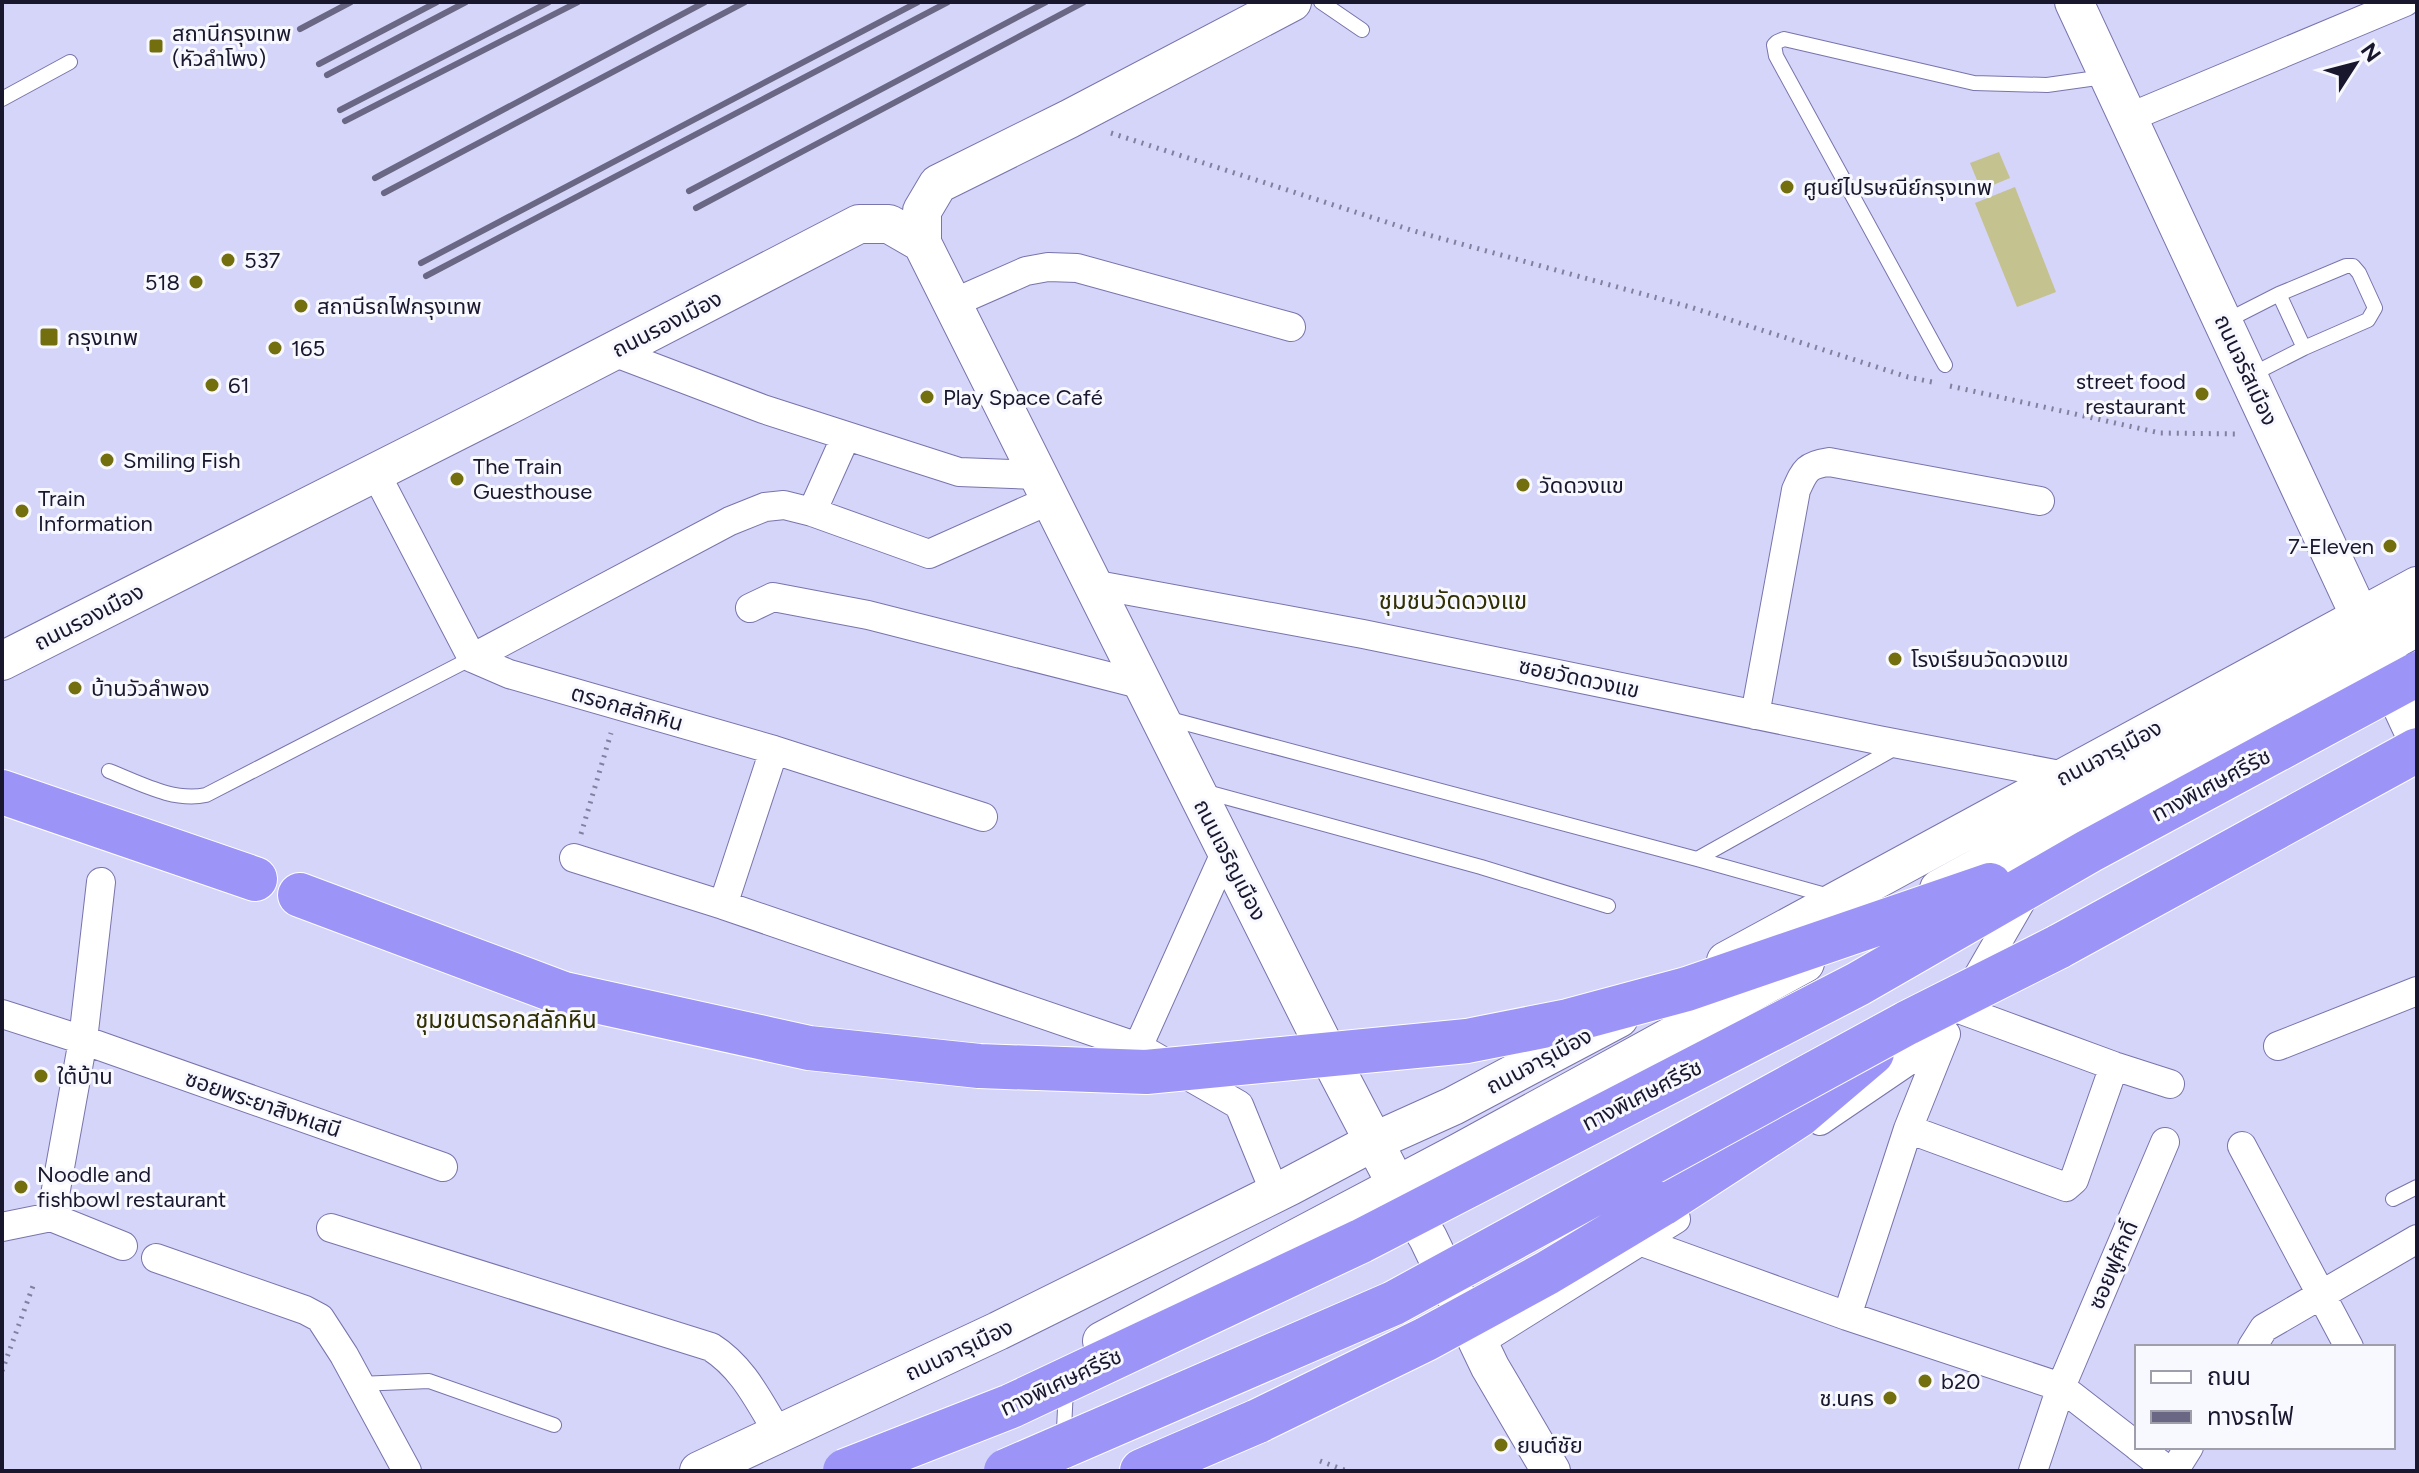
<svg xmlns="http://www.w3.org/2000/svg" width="2419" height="1473" font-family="Figtree,'Noto Sans Thai',sans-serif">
	<rect width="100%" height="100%" fill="#d5d4f9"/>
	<path fill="#c4c28f" d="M1999 152 2010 178 1981 190 1970 163Z
		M2015 187 2056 292 2017 307 1975 203Z"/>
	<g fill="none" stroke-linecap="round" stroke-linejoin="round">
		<g stroke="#7874ac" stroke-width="16">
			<path id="lane" d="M1321 2 1362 30
				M2 99 70 62
				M2279 294 2304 348
				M2224 322 2279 294 2346 266H2353L2359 273 2375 308 2368 320 2304 348 2249 376
				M1945 365 1776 56 1774 45 1777 42 1784 39 1974 83 2047 85 2104 77
				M1166 718 1697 859 1829 896
				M109 771C140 783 173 802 206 795L472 658
				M1203 791 1481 867 1608 906
				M1697 859 1899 746
				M2393 1199 2417 1187
				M359 1384 429 1381 554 1425
				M1062 1471 1066 1388"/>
		</g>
		<g stroke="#7874ac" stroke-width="30">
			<path id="street" d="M2128 118 2405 2
				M951 304 1026 271 1048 267 1077 268 1291 327
				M613 352 763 409 959 472 1038 475
				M375 472 472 658 509 674 774 750 983 817
				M812 512 846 436
				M1092 584 1363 634 1878 740 2065 776
				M750 608 773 597 868 615 1143 685
				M472 658 730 521 765 507 784 505 812 512 929 554 1050 500
				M1755 715 1796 490C1805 470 1807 465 1829 462L2040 501
				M574 858 723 905 1138 1047 1239 1105 1275 1193
				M723 905 774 750
				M1970 990 2027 891
				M1959 1009 2114 1066 2170 1084
				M2 1014 83 1040 443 1167
				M2278 1046 2417 991
				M1138 1047 1226 851
				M1820 1121 1945 1036
				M1908 1129 2066 1187 2074 1180 2114 1066
				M2242 1146 2349 1347
				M51 1217 83 1040 101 882
				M2 1227 51 1217 123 1246
				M331 1228 711 1347C744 1368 759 1402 779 1434
				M1642 1242 1847 1316 2061 1387 2137 1446
				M156 1258 305 1310 320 1318 344 1355 407 1471
				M1847 1316 1908 1129 1946 1034
				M1479 1342 1676 1219
				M2252 1347 2264 1328 2417 1239
				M2138 1447 2169 1471
				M2033 1471 2061 1387 2165 1142
				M2174 1471 2189 1447"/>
		</g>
		<g stroke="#7874ac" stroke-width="40">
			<path id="secondary" d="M1292 2 1069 119 938 184 922 211V243L1330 1058 1397 1186 1428 1238 1490 1367 1551 1471
				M2074 2 2417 739
				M2 661 509 405 859 224H889L922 243
				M1939 889 2417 627
				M1726 961 2417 586
				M1102 1341 1460 1152 1805 963
				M699 1471 998 1331 1290 1186 1373 1142 1453 1106 1619 1018"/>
		</g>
		<g stroke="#fff" stroke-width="46">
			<path id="highway" d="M2 792 255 879
				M300 895 564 994
				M2058 947 2417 750
				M1662 1204 1799 1115 1872 1053
				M1142 1471 1258 1421"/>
		</g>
		<path stroke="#82809f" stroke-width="5" stroke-dasharray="2 6" stroke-linecap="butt" d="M1111 133 1414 231 1690 307 1908 377 1932 382
			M1950 386 2160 433 2239 434
			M581 834 611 733
			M2 1371 33 1286
			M1320 1461 1347 1471"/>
		<use href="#lane" stroke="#fff" stroke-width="14"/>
		<use href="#street" stroke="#fff" stroke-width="28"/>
		<use href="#secondary" stroke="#fff" stroke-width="38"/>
		<use href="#highway" stroke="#9d94f8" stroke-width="44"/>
		<path stroke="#696784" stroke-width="6" d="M300 29 351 2
			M319 64 437 2
			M327 75 466 2
			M340 110 549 2
			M345 121 578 2
			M375 178 705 2
			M689 191 1046 2
			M384 193 745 2
			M696 208 1084 2
			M421 263 918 2
			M426 276 948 2"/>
		<g stroke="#fff" stroke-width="46" stroke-linecap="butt">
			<path id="highway-bridge" d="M564 994 809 1048 979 1066 1146 1072 1467 1041 1568 1021 1687 989 1990 885
				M1258 1421 1426 1339 1547 1273 1662 1204
				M845 1471 1011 1406 1361 1241 1858 984 2089 851 2417 674
				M1006 1471 1394 1303 1907 1023 2058 947"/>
		</g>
		<use href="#highway-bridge" stroke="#9d94f8" stroke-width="44"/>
	</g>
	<g fill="#736f0f" stroke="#f8f8ff" stroke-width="3">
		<rect x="148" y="38" width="16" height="16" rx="4"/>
		<circle cx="1787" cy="187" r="8"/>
		<circle cx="228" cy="260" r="8"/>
		<circle cx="196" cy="282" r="8"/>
		<circle cx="301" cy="306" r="8"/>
		<rect x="39" y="327" width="20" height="20" rx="4"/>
		<circle cx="275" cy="348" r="8"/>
		<circle cx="212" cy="385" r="8"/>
		<circle cx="2202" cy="394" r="8"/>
		<circle cx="927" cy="397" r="8"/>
		<circle cx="107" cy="460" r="8"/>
		<circle cx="457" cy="479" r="8"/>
		<circle cx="1523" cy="485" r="8"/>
		<circle cx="22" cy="511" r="8"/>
		<circle cx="2390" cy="546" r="8"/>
		<circle cx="1895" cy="659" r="8"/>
		<circle cx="75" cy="688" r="8"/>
		<circle cx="41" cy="1076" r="8"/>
		<circle cx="21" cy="1187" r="8"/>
		<circle cx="1925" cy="1381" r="8"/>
		<circle cx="1890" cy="1398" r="8"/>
		<circle cx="1501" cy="1445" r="8"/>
	</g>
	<g text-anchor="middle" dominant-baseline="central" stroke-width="6" stroke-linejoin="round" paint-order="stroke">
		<g font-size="22" fill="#19172d" stroke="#f8f8ff" text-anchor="start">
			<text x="172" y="33">สถานีกรุงเทพ<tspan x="172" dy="25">(หัวลำโพง)</tspan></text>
			<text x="1803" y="187">ศูนย์ไปรษณีย์กรุงเทพ</text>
			<text x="244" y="260">537</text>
			<text x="180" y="282" text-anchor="end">518</text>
			<text x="317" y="306">สถานีรถไฟกรุงเทพ</text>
			<text x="67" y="337">กรุงเทพ</text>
			<text x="291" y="348">165</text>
			<text x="2186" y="381" text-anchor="end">street food<tspan x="2186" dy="25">restaurant</tspan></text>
			<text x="228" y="385">61</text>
			<text x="943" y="397">Play Space Café</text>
			<text x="123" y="460">Smiling Fish</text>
			<text x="473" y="466">The Train<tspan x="473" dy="25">Guesthouse</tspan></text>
			<text x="1539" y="485">วัดดวงแข</text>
			<text x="38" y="498">Train<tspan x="38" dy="25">Information</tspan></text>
			<text x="2374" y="546" text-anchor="end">7-Eleven</text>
			<text x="1911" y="659">โรงเรียนวัดดวงแข</text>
			<text x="91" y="688">บ้านวัวลำพอง</text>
			<text x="57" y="1076">ใต้บ้าน</text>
			<text x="37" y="1174">Noodle and<tspan x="37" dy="25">fishbowl restaurant</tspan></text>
			<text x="1941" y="1381">b20</text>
			<text x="1874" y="1398" text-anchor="end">ช.นคร</text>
			<text x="1517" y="1445">ยนต์ชัย</text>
		</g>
		<g font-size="22" fill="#19172d" stroke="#f8f8ff">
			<text transform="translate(667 324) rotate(-27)">ถนนรองเมือง</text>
			<text transform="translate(2246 370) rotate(65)">ถนนจรัสเมือง</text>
			<text transform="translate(89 617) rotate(-27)">ถนนรองเมือง</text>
			<text transform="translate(1579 678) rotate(12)">ซอยวัดดวงแข</text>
			<text transform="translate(627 708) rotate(16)">ตรอกสลักหิน</text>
			<text transform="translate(2109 753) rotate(-28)">ถนนจารุเมือง</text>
			<text transform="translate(2211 785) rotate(-28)">ทางพิเศษศรีรัช</text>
			<text transform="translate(1230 860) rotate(63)">ถนนเจริญเมือง</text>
			<text transform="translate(1539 1061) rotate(-28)">ถนนจารุเมือง</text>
			<text transform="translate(1642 1095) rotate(-27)">ทางพิเศษศรีรัช</text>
			<text transform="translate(263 1104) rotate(19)">ซอยพระยาสิงหเสนี</text>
			<text transform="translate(2113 1265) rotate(-67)">ซอยฟูศักดิ์</text>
			<text transform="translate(959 1350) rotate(-25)">ถนนจารุเมือง</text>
			<text transform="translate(1061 1382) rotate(-25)">ทางพิเศษศรีรัช</text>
		</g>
		<g font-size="24" fill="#312f04" stroke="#f8f8ff">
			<text x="1453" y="600">ชุมชนวัดดวงแข</text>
			<text x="506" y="1019">ชุมชนตรอกสลักหิน</text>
		</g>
	</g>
	<rect width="2419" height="1473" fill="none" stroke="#19172d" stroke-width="8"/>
	<rect x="2135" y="1345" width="260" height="104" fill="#f8f8ff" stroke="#9f9eab" stroke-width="2"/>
	<rect x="2151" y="1371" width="40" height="12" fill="#ffffff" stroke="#9f9eab" stroke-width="2"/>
	<text x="2207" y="1385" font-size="24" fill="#19172d">ถนน</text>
	<rect x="2151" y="1411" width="40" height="12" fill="#696784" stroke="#9f9eab" stroke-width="2"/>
	<text x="2207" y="1425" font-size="24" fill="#19172d">ทางรถไฟ</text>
	<g transform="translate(2355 64) rotate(54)" stroke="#f8f8ff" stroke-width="6" paint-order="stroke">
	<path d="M0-6L14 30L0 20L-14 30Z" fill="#19172d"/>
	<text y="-12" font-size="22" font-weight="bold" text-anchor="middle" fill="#19172d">N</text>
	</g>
</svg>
